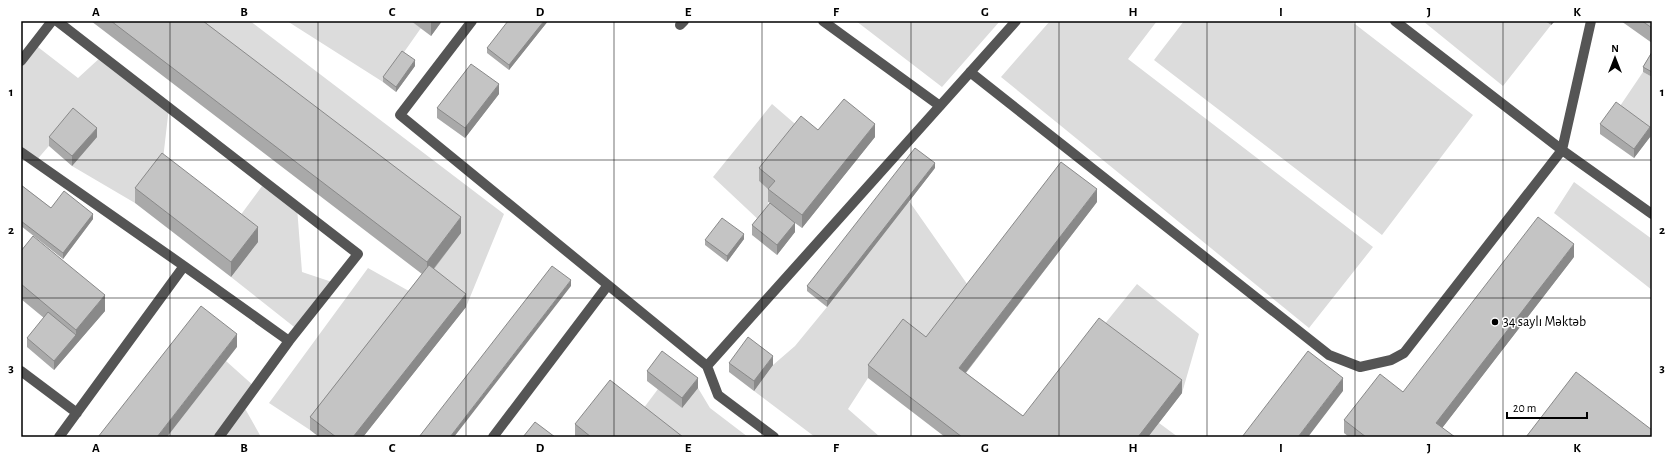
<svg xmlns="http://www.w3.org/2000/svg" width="1673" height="458" font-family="'Alegreya Sans',sans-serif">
	<rect width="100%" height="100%" fill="#fff"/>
	<path fill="#dcdcdc" d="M183 21H250L504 214 466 307 427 277 461 233Z
		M287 21H411L421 28 383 82Z
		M856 21H1000L942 87Z
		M1050 21H1157L1128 59 1373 247 1309 328 1001 77Z
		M1184 21H1351L1473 115 1382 235 1154 60Z
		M1423 21H1545L1551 25 1503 86Z
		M34 44 78 78 102 56 169 107 162 168 135 203 72 166 96 137 73 118 35 162 21 152V61Z
		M1643 72 1652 77V138L1616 112Z
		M772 104 801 129 759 181 775 194 768 202 770 212 762 223 713 177Z
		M265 182 297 207 302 272 335 283 298 330 231 277 258 242 234 224Z
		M1574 182 1652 239V290L1554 213Z
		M909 201 972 291 926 350 868 378 848 409 880 437H815L754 391 773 365 795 346 827 307Z
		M368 268 416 295 310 430 269 403Z
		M1137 284 1199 334 1182 393 1099 331Z
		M226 361 255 387 243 405 261 437H167Z
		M698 388 710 408 748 437H663L637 417 658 389 682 408Z
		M1159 423 1178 437H1148Z"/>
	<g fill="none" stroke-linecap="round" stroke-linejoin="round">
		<path stroke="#555" stroke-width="10" d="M57 21 358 254 289 341
			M472 21 400 115 707 366 1016 21
			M823 21 940 106
			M1395 21 1562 150 1652 214
			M680 25 684 21
			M21 61 52 21
			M970 72 1329 355 1360 367 1391 360 1404 353 1562 150 1591 21
			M21 152 184 266
			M707 366 718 395 774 437
			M21 371 77 413
			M59 437 184 266 289 341 219 437
			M493 437 608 285"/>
	</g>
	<path fill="#a9a9a9" d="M91 21H203L461 233 434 269 466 307 363 437H319L310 430V417L422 274Z
		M411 21H442L431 36Z
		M548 21 509 70 487 53V48Z
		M1545 21H1555L1551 25Z
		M1621 21H1652V43Z
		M1652 52V77L1643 72V67Z
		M415 66 396 92 383 82V77Z
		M499 94 465 138 437 118V108Z
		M1600 124 1650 137 1634 158 1600 134Z
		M818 130 875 137 802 228 795 223V232L777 255 752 235V225L770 203 768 202V189L759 181V168Z
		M49 137H97L72 166 49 146Z
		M935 168 827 307 807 291V286Z
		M21 185 51 208 93 219 63 259 21 226Z
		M135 188 258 242 231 277 135 203Z
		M1097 202 966 373 1023 416 1182 393 1148 437H945L868 378V365L926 337Z
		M744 239 727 262 705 245V240Z
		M21 251 105 311 54 370 27 347V338L44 318 21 299Z
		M1574 257 1442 428 1455 437H1349L1344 433V420L1403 392Z
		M729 363 773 365 754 391 729 372Z
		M647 371 698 388 682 408 647 381Z
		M575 424 683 437H575Z"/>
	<path fill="#898989" d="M431 21H442L431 36Z
		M544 21H548L509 70V65Z
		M1551 21H1555L1551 25Z
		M415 60V66L396 92V87Z
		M499 84V94L465 138V128Z
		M875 124V137L802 228V215Z
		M1650 127V137L1634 158V149Z
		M97 128V137L72 166V156Z
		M935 163V168L827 307V301Z
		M1097 189V202L959 381V368Z
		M93 214V219L63 259V253Z
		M461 217V233L427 277V262Z
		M795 223V232L777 255V245Z
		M258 227V242L231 277V262Z
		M744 234V239L727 262V256Z
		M1574 244V257L1436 436V423Z
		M571 280V286L454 437H450Z
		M466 294V307L363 437H353Z
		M105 295V311L54 370V361L76 335V330Z
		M237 334V347L167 437H157Z
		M773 356V365L754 391V381Z
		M698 378V388L682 408V398Z
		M1343 378V391L1308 437H1298Z
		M1182 380V393L1148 437H1138Z"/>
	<path fill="#c4c4c4" stroke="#898989" d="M111 21H203L461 217 427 262Z
		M508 21H544L509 65 487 48Z
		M1642 21H1652V28Z
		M402 51 415 60 396 87 383 77Z
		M1652 52V72L1643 67Z
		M471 64 499 84 465 128 437 108Z
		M844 99 875 124 802 215 768 189 775 181 759 168 801 116 818 130Z
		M1616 102 1650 127 1634 149 1600 124Z
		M73 108 97 128 72 156 49 137Z
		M915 148 935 163 827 301 807 286Z
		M162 153 258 227 231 262 135 188Z
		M1061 162 1097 189 959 368 1023 416 1099 318 1182 380 1138 437H962L868 365 903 319 926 337Z
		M21 185 51 208 64 191 93 214 63 253 21 221Z
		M770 203 795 223 777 245 752 225Z
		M1538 217 1574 244 1436 423 1455 437H1366L1344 420 1380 374 1403 392Z
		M722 218 744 234 727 256 705 240Z
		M33 236 105 295 76 330 21 284V251Z
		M429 265 466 294 353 437H336L310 417Z
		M552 266 571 280 450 437H419Z
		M201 306 237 334 157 437H98Z
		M48 312 76 335 54 361 27 338Z
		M748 337 773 356 754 381 729 363Z
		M662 351 698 378 682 398 647 371Z
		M1308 351 1343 378 1298 437H1242Z
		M1576 372 1652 430V437H1526Z
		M610 380 683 437H591L575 424Z
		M535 422 555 437H523Z"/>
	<path fill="none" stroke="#000" stroke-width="1" stroke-opacity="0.55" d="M170 21V437M318 21V437M466 21V437M614 21V437M762 21V437M911 21V437M1059 21V437M1207 21V437M1355 21V437M1503 21V437M21 160H1652M21 298H1652"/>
	<circle fill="#000" stroke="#fff" stroke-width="1.5" cx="1495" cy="322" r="4"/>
	<g text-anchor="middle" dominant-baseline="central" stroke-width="3" stroke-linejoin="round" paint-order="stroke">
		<g font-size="14" fill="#000" stroke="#fff" text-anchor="start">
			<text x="1503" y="322">34 saylı Məktəb</text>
		</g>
	</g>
	<rect width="1673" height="458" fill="none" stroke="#ffffff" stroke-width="44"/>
	<g transform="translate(1615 58)" stroke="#ffffff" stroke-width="3" paint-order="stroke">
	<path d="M0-3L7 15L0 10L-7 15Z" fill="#000000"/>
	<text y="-6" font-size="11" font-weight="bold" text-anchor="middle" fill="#000000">N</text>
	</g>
	<path d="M1507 412v6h80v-6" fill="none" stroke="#000000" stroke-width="2"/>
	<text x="1513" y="412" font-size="12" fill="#000000" stroke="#ffffff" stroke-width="3" paint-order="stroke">20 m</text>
	<rect x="22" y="22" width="1629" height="414" fill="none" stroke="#000" stroke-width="1.5"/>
	<g font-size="13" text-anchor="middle" font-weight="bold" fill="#000">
		<text x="96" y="16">A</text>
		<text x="244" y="16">B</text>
		<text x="392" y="16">C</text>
		<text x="540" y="16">D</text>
		<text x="688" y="16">E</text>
		<text x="836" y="16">F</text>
		<text x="985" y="16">G</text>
		<text x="1133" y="16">H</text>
		<text x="1281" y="16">I</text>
		<text x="1429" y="16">J</text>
		<text x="1577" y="16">K</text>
		<text x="11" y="96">1</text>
		<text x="1662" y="96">1</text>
		<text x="11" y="234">2</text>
		<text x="1662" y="234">2</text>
		<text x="11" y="372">3</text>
		<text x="1662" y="372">3</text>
		<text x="96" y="452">A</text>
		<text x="244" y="452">B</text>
		<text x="392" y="452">C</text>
		<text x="540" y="452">D</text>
		<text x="688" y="452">E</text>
		<text x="836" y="452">F</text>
		<text x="985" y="452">G</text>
		<text x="1133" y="452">H</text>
		<text x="1281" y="452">I</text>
		<text x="1429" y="452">J</text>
		<text x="1577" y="452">K</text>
	</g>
</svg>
